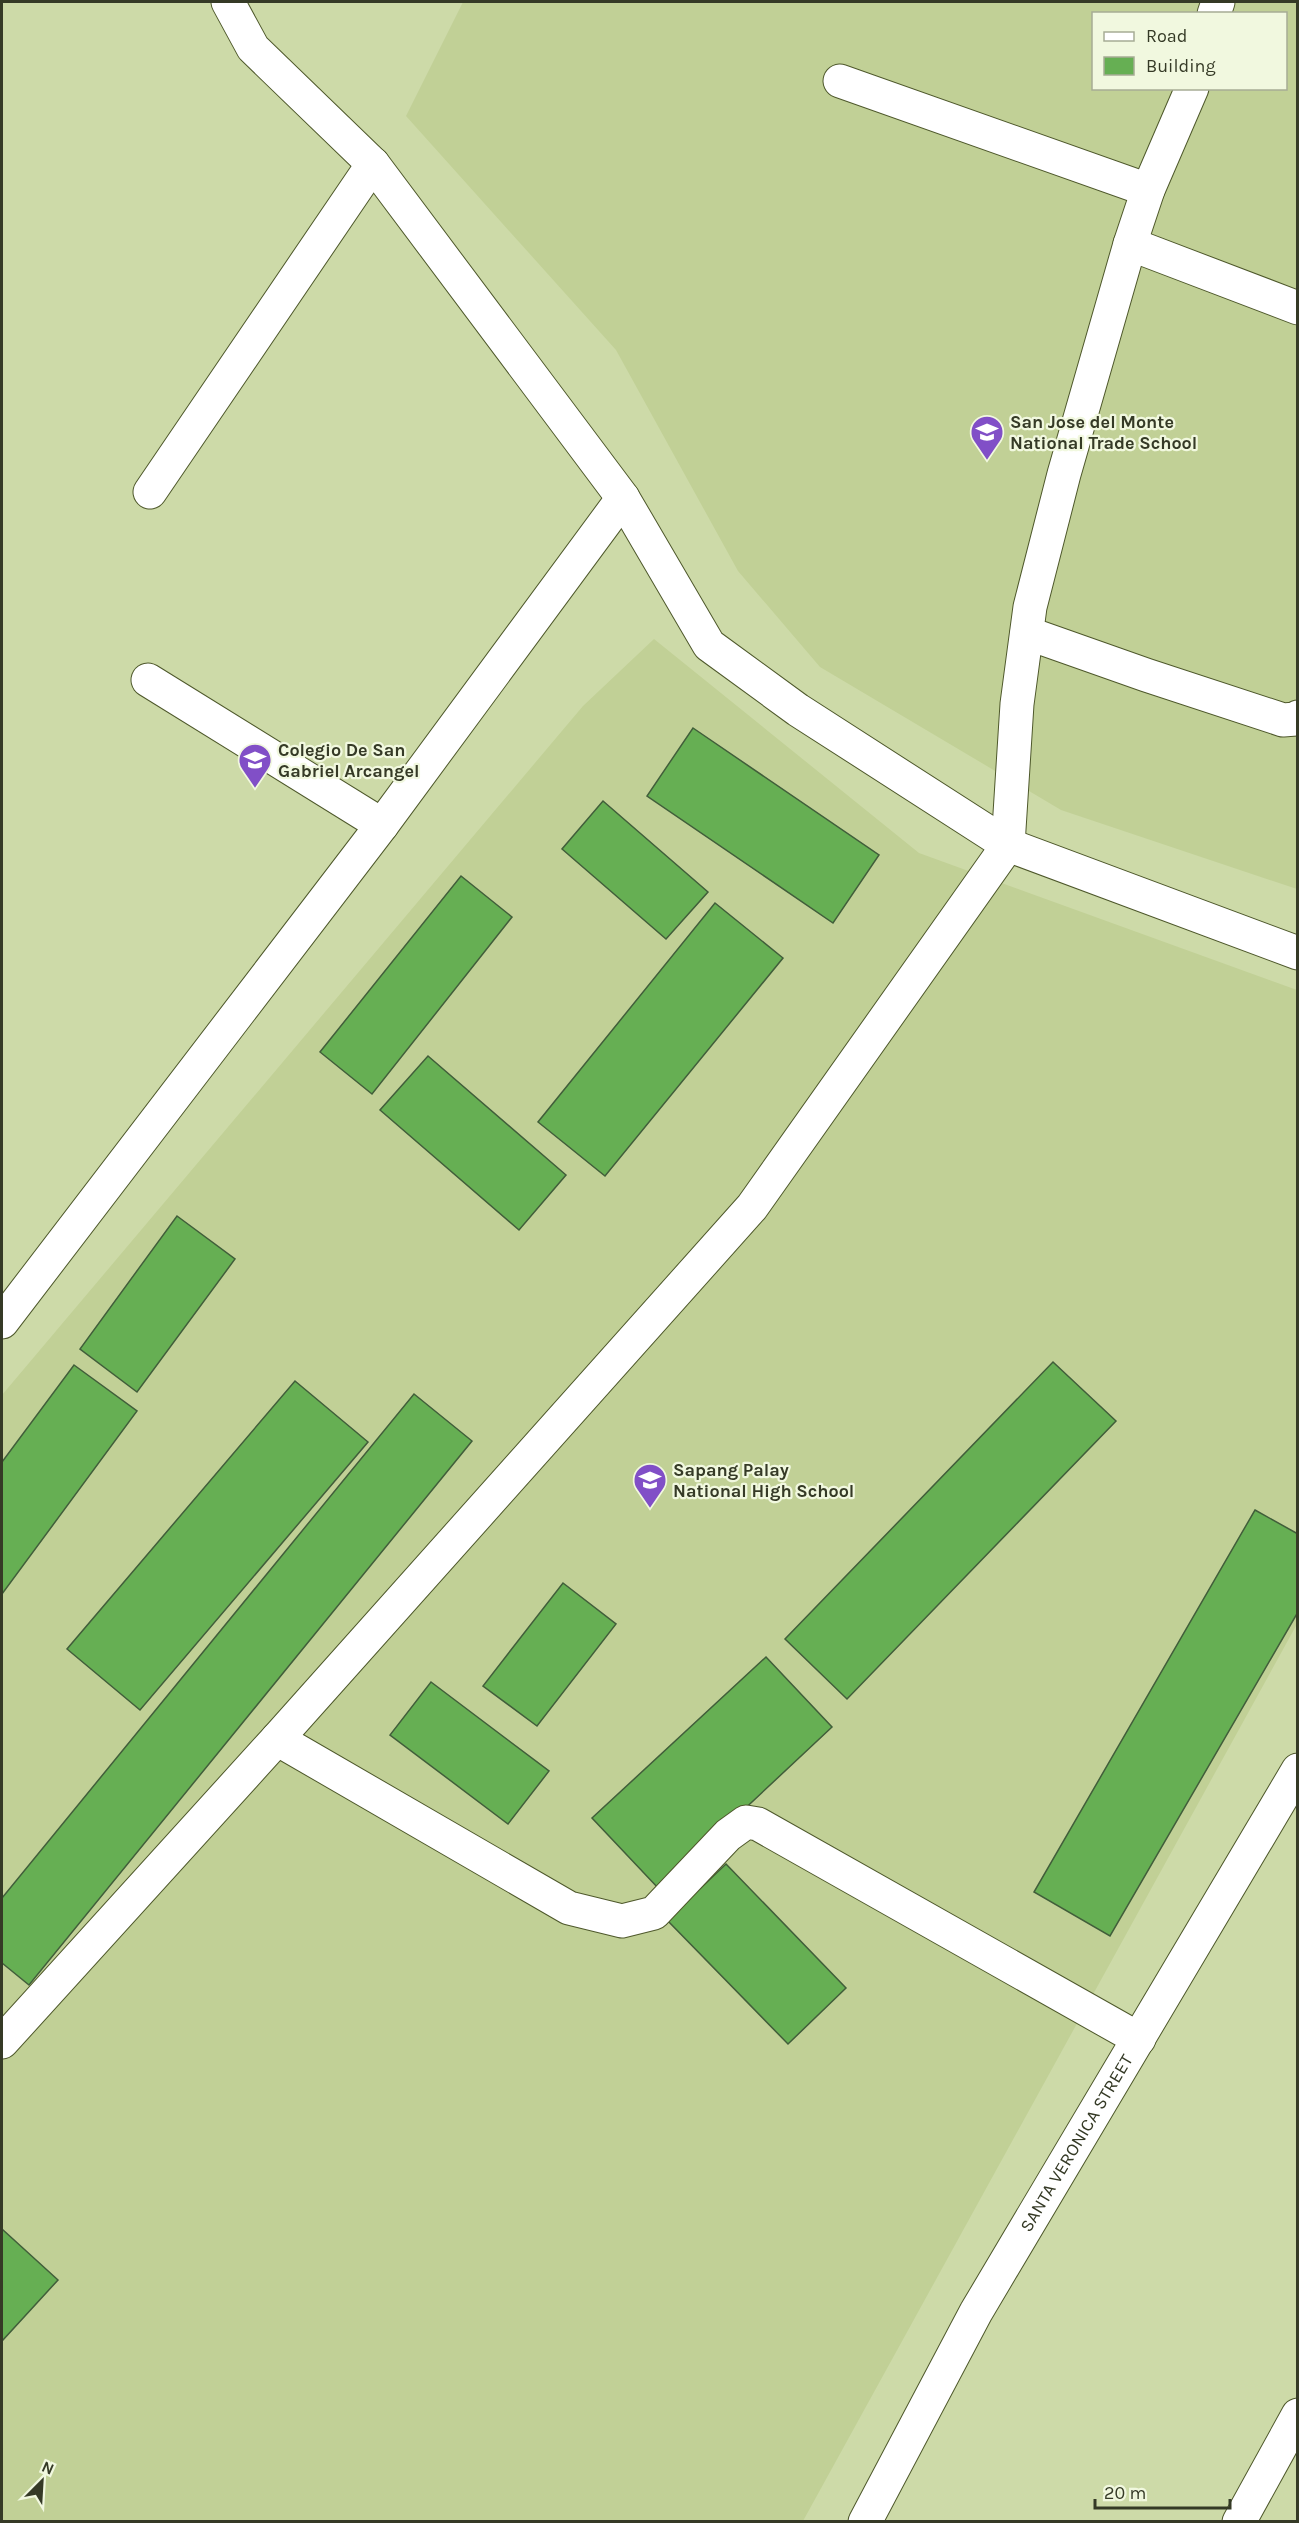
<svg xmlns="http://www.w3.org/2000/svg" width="1299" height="2523" font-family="Karla,sans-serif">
	<rect width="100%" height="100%" fill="#cddaa8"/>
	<path fill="#c1d096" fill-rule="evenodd" d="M463 2H1297V889L1061 810 820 667 738 571 616 350 406 116ZM1094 14H1286V88H1094Z
		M654 639 919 853 1297 990V1624L803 2521 2 2522V1395L583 706Z"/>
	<path fill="#66af53" stroke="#415e3a" stroke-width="1.5" d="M693 728 879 855 833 923 647 796Z
		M603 801 708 892 666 939 562 849Z
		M461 876 512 917 372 1094 320 1052Z
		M715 903 783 958 605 1176 538 1122Z
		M428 1056 566 1175 519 1230 380 1110Z
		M177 1216 235 1259 137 1392 80 1349Z
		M1053 1362 1116 1421 847 1699 785 1639Z
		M74 1365 137 1411 2 1594V1462Z
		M295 1381 368 1442 140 1710 67 1649Z
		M414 1394 472 1441 29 1985 2 1963V1898Z
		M1255 1510 1298 1534V1612L1110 1936 1034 1892Z
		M563 1583 616 1624 537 1726 483 1686Z
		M766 1657 832 1727 659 1889 592 1818Z
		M431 1682 549 1771 508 1824 390 1735Z
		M726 1864 846 1988 788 2044 667 1920Z
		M2 2229 58 2280 2 2341Z"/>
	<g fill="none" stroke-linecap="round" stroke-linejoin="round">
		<g stroke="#4e582b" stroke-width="35">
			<g id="minor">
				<path d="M228 2 253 48 373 164 623 498 709 645 798 710 1008 845 1298 953"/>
				<path d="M1214 14 1218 2"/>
				<path d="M840 81 1148 190"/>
				<path d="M1130 244 1298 308"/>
				<path d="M150 492 373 164"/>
				<path d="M1027 633 1146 675 1283 720 1296 719 1298 717"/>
				<path d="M148 680 382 825"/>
				<path d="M2 1322 382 825 623 498"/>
				<path d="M277 1739 569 1908 622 1921 654 1913 728 1835 746 1822 758 1824 1139 2039"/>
				<path d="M2 2042 277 1739 752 1207 1008 845 1017 704 1030 607 1064 474 1130 244 1148 190 1192 88"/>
				<path id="s1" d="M865 2522 976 2312 1298 1770"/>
				<path d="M1239 2522 1298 2415"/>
			</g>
		</g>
		<use href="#minor" stroke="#fff" stroke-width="33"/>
	</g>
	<defs>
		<g id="school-pin" transform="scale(1.725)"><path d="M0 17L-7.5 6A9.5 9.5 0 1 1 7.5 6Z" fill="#814fc7" stroke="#f1f8df"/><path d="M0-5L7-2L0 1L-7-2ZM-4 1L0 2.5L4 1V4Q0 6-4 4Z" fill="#fff"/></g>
	</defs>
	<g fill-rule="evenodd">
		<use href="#school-pin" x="987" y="432"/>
		<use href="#school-pin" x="255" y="760"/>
		<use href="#school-pin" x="650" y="1480"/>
	</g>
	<g text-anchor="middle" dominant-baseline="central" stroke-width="4.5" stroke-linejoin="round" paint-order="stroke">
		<g font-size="18" font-weight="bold" fill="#353a26" stroke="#f1f8df" text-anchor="start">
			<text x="1010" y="422">San Jose del Monte<tspan x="1010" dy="21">National Trade School</tspan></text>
			<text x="278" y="750">Colegio De San<tspan x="278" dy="21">Gabriel Arcangel</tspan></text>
			<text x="673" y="1470">Sapang Palay<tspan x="673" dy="21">National High School</tspan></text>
		</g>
		<g font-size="18" fill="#353a26" stroke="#f1f8df">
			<text stroke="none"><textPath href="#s1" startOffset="434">SANTA VERONICA STREET</textPath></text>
		</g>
	</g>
	<rect width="1299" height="2523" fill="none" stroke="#353a26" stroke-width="6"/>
	<rect x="1092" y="12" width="195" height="78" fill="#f1f8df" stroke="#a6ac95" stroke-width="1.5"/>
	<rect x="1104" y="32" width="30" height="9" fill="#ffffff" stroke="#a6ac95" stroke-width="1.5"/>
	<text x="1146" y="42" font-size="18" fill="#353a26">Road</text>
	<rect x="1104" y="57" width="30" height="18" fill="#66af53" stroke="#a6ac95" stroke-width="1.5"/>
	<text x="1146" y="72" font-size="18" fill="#353a26">Building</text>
	<g transform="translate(42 2481) rotate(24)" stroke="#f1f8df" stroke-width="4.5" paint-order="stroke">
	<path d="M0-4.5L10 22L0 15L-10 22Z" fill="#353a26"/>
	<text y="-9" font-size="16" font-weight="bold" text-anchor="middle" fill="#353a26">N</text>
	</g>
	<path d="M1095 2499v9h135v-9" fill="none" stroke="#353a26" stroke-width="3"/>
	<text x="1104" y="2499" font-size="18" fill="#353a26" stroke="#f1f8df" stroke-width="4.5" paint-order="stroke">20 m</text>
</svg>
